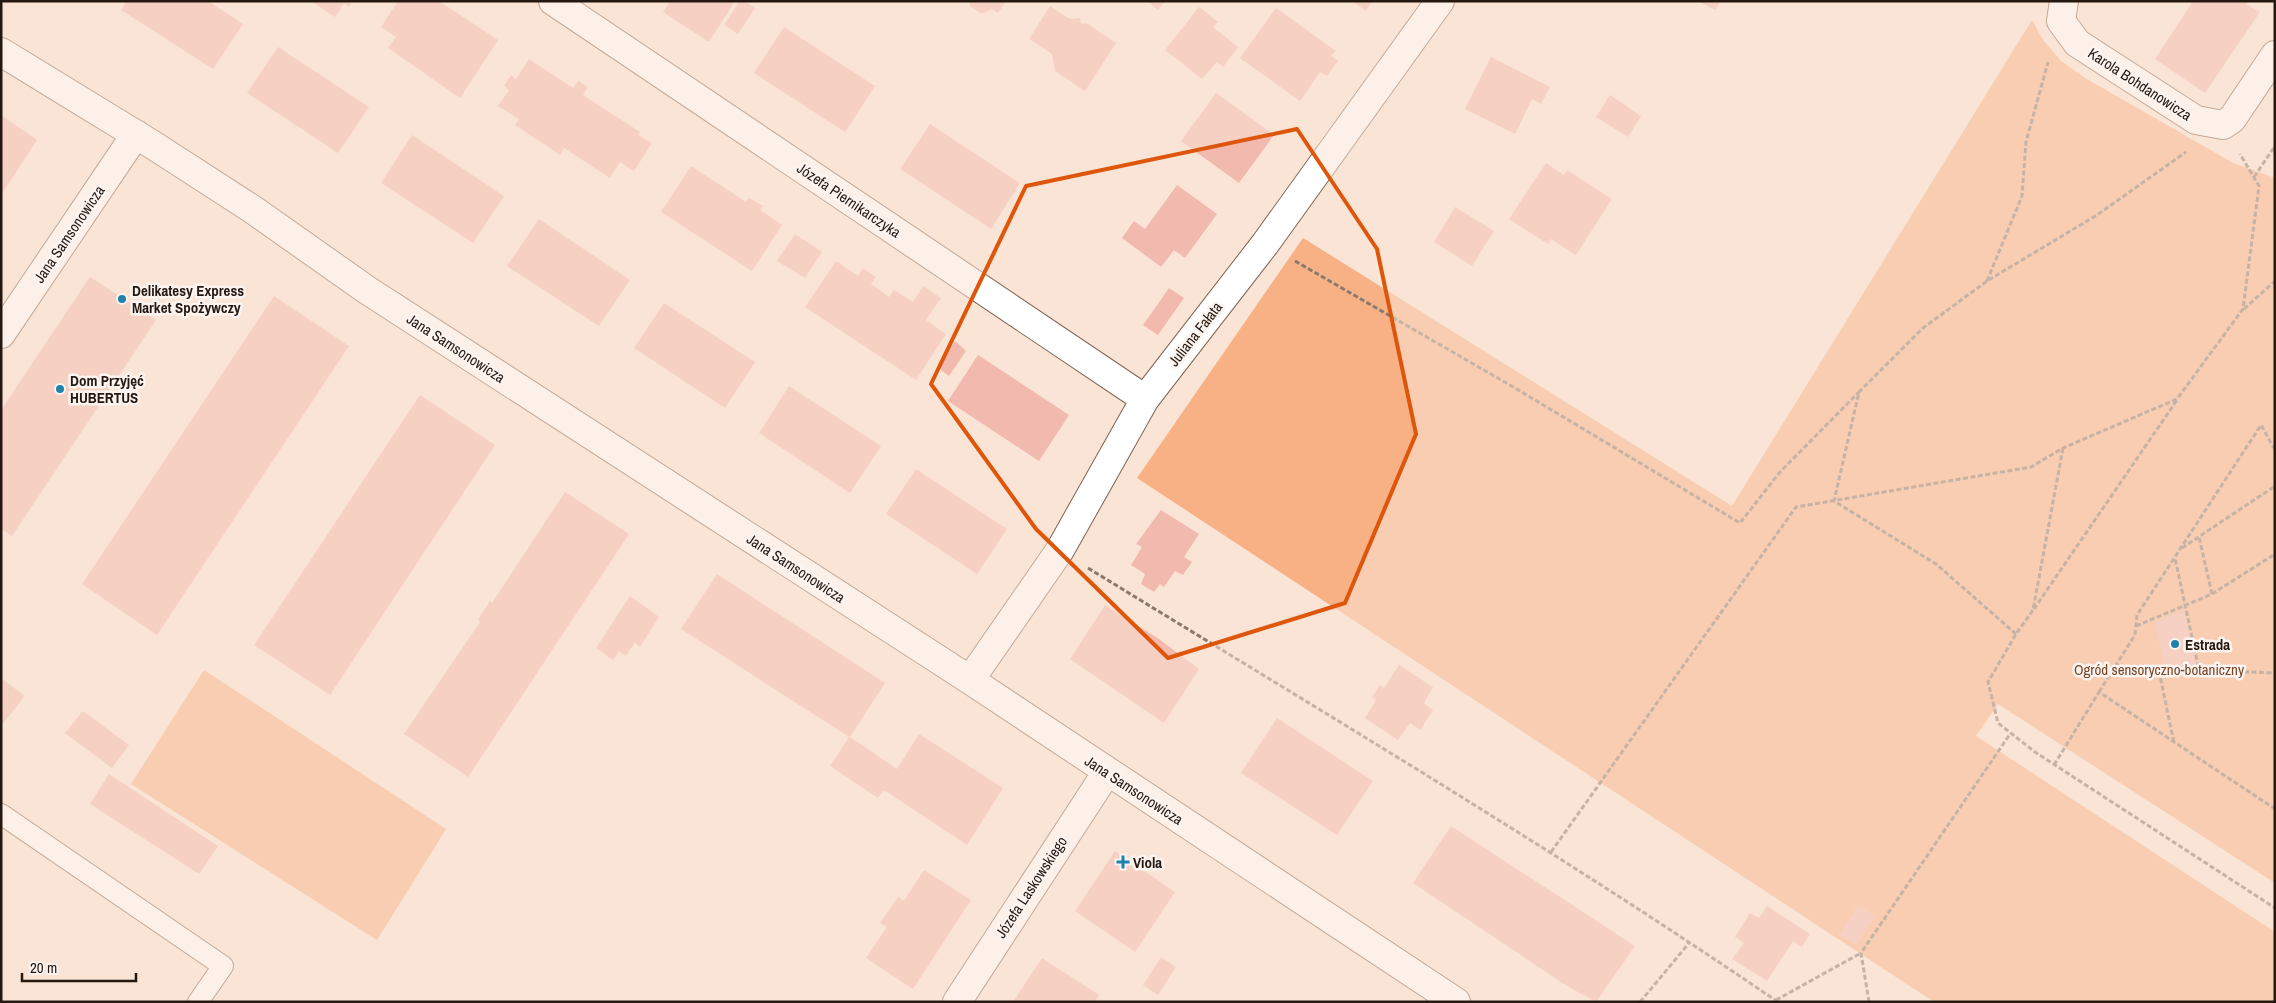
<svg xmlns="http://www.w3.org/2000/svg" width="2276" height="1003" font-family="'Archivo Narrow',sans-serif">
	<rect width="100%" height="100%" fill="#fae4d6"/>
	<path fill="#f7b185" d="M2032 20 2043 40 2061 61 2085 78 2233 163 2275 178V883L1998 704 1976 736 2275 932V1002H1934L1137 478 1303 238 1732 506Z
		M204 670 446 829 377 940 131 784Z"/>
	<path fill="#f2baae" d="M127 1H208L243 24 213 69 121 10Z
		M311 1H352L349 7 344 3 335 17Z
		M398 1H439L498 40 460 98 388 48 396 37 381 27Z
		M670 1H735L709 42 663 12Z
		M740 1H744L755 8 738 34 724 25Z
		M970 1H1006L998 13 992 9 982 14 970 6Z
		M1147 1H1165L1158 10Z
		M1352 1H1372L1366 11Z
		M1698 1H1721L1715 10Z
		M2193 1H2248L2246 4 2260 12 2205 93 2155 59Z
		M1050 6 1070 19 1080 18 1081 24 1086 23 1116 43 1085 91 1055 71 1052 54 1029 39Z
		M1199 7 1218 22 1213 27 1238 47 1223 67 1217 62 1202 79 1165 50Z
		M1276 8 1336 51 1331 56 1338 61 1327 76 1320 72 1300 101 1240 58Z
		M784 27 875 86 845 132 754 73Z
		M278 47 369 107 338 153 247 93Z
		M1491 57 1550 87 1541 104 1532 99 1515 134 1465 109Z
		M529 59 573 88 578 81 588 87 583 95 640 132 638 135 652 143 634 171 620 162 610 178 564 148 560 155 515 125 519 119 498 106 509 90 504 86 511 75 516 79Z
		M1216 93 1274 135 1239 183 1181 141Z
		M1610 95 1641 116 1628 137 1596 117Z
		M1 115 37 140 1 195Z
		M930 124 1020 183 991 229 900 169Z
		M412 135 504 196 473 243 381 183Z
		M1546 163 1564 175 1567 170 1612 199 1576 255 1551 239 1548 244 1509 219Z
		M691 166 746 202 749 198 763 206 760 210 782 225 752 271 661 212Z
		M1177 185 1217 214 1185 258 1174 250 1161 267 1122 238 1134 221 1145 229Z
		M1455 207 1494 231 1472 266 1434 242Z
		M539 219 630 280 599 326 507 266Z
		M795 234 822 252 805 278 777 261Z
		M836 261 858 276 863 268 876 277 871 284 889 297 894 290 913 302 923 286 941 298 926 320 946 334 916 380 805 307Z
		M90 277 156 320 12 536 1 529V410Z
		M1169 288 1184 298 1158 335 1143 325Z
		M274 296 349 346 157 635 82 584Z
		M664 303 755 362 725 408 634 348Z
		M955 341 966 351 949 376 937 367Z
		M978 355 1069 415 1039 461 948 401Z
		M789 386 881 446 850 493 759 433Z
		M420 395 495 445 330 695 254 645Z
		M916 469 1007 529 977 574 886 514Z
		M565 492 629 534 468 777 404 734 480 622 478 620 490 601 492 603Z
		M1161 510 1199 534 1184 557 1192 562 1183 575 1175 571 1164 587 1160 584 1154 592 1141 584 1145 574 1131 565 1142 547 1136 544Z
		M717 574 885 683 850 737 897 769 919 734 1003 788 967 845 884 790 878 798 830 766 849 737 681 629Z
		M630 596 659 617 640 647 635 642 626 656 619 651 613 660 596 648Z
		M1105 605 1159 639 1199 669 1164 723 1070 659Z
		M2184 610 2196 666 2165 668 2155 622Z
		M1399 665 1433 687 1424 703 1433 710 1420 730 1410 723 1398 740 1365 718 1376 700 1372 697 1380 685 1384 688Z
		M1 678 25 696 1 726Z
		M83 711 129 745 112 768 65 733Z
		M1277 718 1373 781 1337 835 1241 773Z
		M109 774 218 846 199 874 90 804Z
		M1451 826 1635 946 1596 1002 1567 986 1413 883Z
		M1115 851 1175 892 1135 952 1075 911Z
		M924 870 971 900 913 989 866 958 887 927 880 923 898 897 904 901Z
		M1858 905 1875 916 1856 945 1839 935Z
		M1767 906 1810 934 1802 947 1793 941 1767 981 1732 959 1744 943 1735 937 1750 913 1759 918Z
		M1161 957 1176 967 1158 995 1143 985Z
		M1042 958 1099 995 1095 1002H1013Z"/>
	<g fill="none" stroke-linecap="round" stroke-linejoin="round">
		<g stroke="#82624f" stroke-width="22">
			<path id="lane" d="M1 814 223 966 198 1002"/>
		</g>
		<g stroke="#82624f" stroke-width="30">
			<path id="street" d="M553 1 1145 399
				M2064 1 2061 21 2077 43 2196 120 2223 125 2232 119 2275 55
				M1 52 153 145 252 209 367 290 970 680 1456 1002
				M1 334 136 134
				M970 680 1060 550 1145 399 1265 244 1440 1
				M957 1002 1107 772"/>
		</g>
		<path stroke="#8a796e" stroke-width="3" stroke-dasharray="5 2.5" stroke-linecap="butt" d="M2254 177 2275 146
			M1295 261 1520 391 1740 523 1780 472 1859 392
			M1987 281 2022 196 2026 142 2048 62
			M2244 309 2275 281
			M2063 448 2033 610 2016 634 1988 682 1998 723 2035 752 2275 908
			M2182 548 2275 486
			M1088 568C1319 710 1554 849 1778 1002
			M2212 594 2275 554
			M2034 609 2177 400
			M2136 626 2212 594 2199 537
			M2016 634 1936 564 1834 501 1859 392 1923 328 1987 281 2097 215 2186 152
			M2199 670 2275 673
			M2112 671 2199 670 2175 558
			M2159 671 2174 743
			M2099 692 2135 635 2137 615 2261 425 2275 450
			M2054 765 2099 692 2275 809
			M1551 852 1796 507 2031 467 2063 448 2177 399 2243 309 2259 186 2240 154
			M1776 1000 1861 953
			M1640 1002 1690 942
			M1869 1002 1861 953 2010 734"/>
		<use href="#lane" stroke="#fff" stroke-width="20"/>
		<use href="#street" stroke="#fff" stroke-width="28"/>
	</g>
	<path d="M0 0H2276V1003H0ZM1297 129 1377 249 1416 434 1345 603 1168 658 1036 529 931 384 1026 186Z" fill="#fae4d6" fill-opacity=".55" fill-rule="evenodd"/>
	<path fill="none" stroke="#de560c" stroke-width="4" stroke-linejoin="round" d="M1297 129 1377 249 1416 434 1345 603 1168 658 1036 529 931 384 1026 186Z"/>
	<g fill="#1f82ad" stroke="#fcf4f0" stroke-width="2">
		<circle cx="122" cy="299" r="5"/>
		<circle cx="60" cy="389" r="5"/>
		<circle cx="2175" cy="644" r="5"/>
		<path d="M1120.5 854.5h5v5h5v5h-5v5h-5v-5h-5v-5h5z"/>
	</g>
	<g text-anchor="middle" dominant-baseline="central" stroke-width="5" stroke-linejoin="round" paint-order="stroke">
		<g font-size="15" fill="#251810" stroke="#fcf4f0">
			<text transform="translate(2140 84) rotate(33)">Karola Bohdanowicza</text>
			<text transform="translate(849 200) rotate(34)">Józefa Piernikarczyka</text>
			<text transform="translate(69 234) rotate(-56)">Jana Samsonowicza</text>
			<text transform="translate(1195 334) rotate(-52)">Juliana Fałata</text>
			<text transform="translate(456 348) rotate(33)">Jana Samsonowicza</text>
			<text transform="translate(796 568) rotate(33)">Jana Samsonowicza</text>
			<text transform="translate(1134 790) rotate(33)">Jana Samsonowicza</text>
			<text transform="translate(1031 887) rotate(-57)">Józefa Laskowskiego</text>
		</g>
		<g font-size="15" font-weight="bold" fill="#251810" stroke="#fcf4f0" text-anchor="start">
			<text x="132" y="290">Delikatesy Express<tspan x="132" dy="17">Market Spożywczy</tspan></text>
			<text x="70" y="380">Dom Przyjęć<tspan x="70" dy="17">HUBERTUS</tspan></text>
			<text x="2185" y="644">Estrada</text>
			<text x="1133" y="862">Viola</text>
		</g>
		<g font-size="15" fill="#764627" stroke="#fcf4f0">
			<text x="2159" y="669">Ogród sensoryczno-botaniczny</text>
		</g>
	</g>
	<rect width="2276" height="1003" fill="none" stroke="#251810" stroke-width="5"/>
	<path d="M22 973v8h114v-8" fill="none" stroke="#251810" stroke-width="2.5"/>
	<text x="30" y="973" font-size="15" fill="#251810" stroke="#fcf4f0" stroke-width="4" paint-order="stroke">20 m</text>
</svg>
